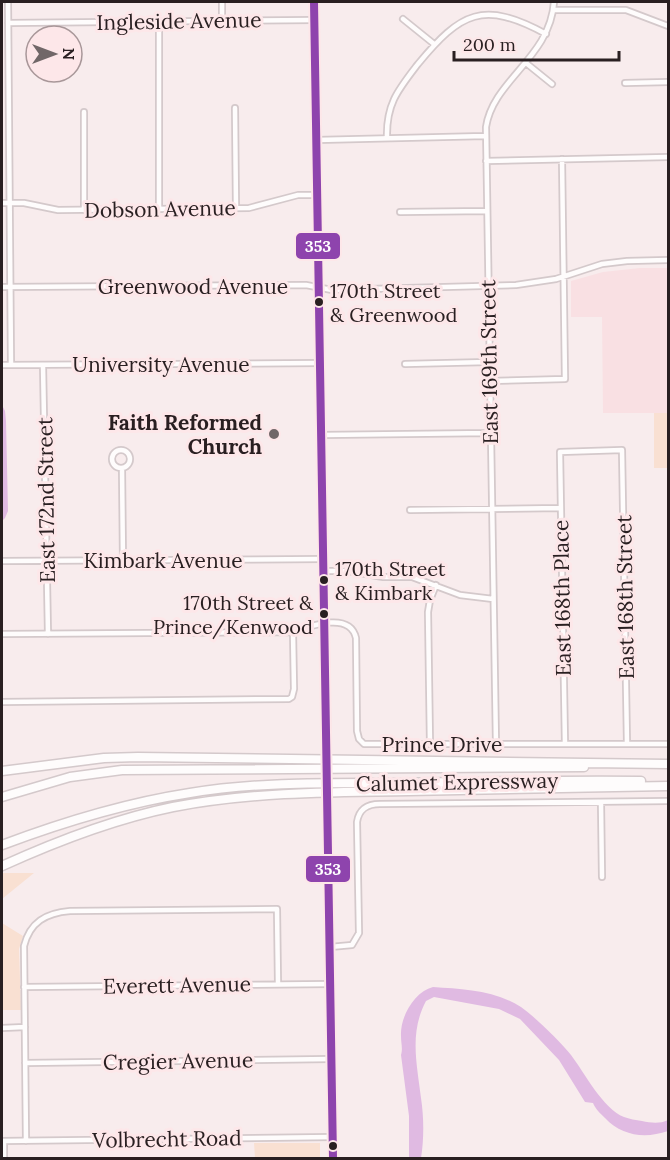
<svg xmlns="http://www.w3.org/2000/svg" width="670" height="1160" font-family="Lora,serif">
	<rect width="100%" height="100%" fill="#f8eced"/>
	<path fill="#f9e0e3" d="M640 268H668V413H603L602 317H571V281L603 272Z"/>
	<path fill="#f9e0d2" d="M654 413H668V468H654Z
		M2 873H34L2 899Z
		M2 923 23 936 19 949 21 1010H2Z
		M254 1143H320V1158H255Z"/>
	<path fill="#e0bae2" d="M2 405 5 411 6 421 8 511 5 518 2 521Z
		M433 987C462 989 495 990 521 1007 534 1016 561 1042 571 1055 584 1072 603 1109 624 1117 629 1119 636 1120 642 1121 651 1123 660 1124 668 1120V1131C645 1139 622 1136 605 1118 600 1113 596 1110 593 1103L585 1102 559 1060 520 1019 499 1009 434 997 426 1001C409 1033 417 1064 421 1098 424 1118 424 1139 421 1158H409V1116L401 1055C403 1048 401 1044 401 1036 400 1017 414 992 433 987Z"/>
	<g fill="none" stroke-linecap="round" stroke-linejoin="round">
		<g stroke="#d4c9cb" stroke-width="8">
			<path id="minor" d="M8 2 11 364
				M222 2V20
				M553 10H626L668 26
				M403 19 434 44
				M159 21V209
				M8 23 315 20
				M526 63 552 84
				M625 83 668 82
				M235 108 236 208
				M84 112V210
				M387 138C386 104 398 90 418 64 461 12 483 0 546 34
				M317 140 485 136
				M486 161 668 157
				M2 203H24L58 210 249 208 298 195H318
				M400 212 487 211
				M2 287 306 285 332 290 516 285 556 279 602 264 627 261 668 260
				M405 364 488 362
				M2 365 320 363
				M43 365 48 634
				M489 381 565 379 562 159
				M322 435 490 433
				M112 459a9 9 0 1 1 18 0a9 9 0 1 1-18 0Z
				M122 468 123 561
				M410 510 561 508
				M2 561 324 559
				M324 571H348L383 577H412L460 595 493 599
				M2 634 293 632C310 626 350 611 356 638L357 731 359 739 364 744H668
				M2 702 289 699 292 697 294 689 293 632
				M430 744 428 612 430 600 436 585
				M496 744 486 127C493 80 550 58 554 2
				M565 744 560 452 622 450 627 743
				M601 803 602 877
				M330 947 352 945 359 933 357 822C359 809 367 804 380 804L668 801
				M24 987 331 984
				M2 1028 25 1027
				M25 1063 331 1059
				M2 1141 332 1137
				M26 1141 24 946C30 922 46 913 70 911L277 909 278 984
				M4 1158V1141"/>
		</g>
		<g stroke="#d4c9cb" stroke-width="9">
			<path id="tertiary" d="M314 2 327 735
				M328 815 333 1158"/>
		</g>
		<g stroke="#d4c9cb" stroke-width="11">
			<path id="motorway" d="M2 771 104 758 138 757 668 764
				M2 797 70 777 122 770 584 767
				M2 845C63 822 125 803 190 793 256 782 323 783 390 783 474 782 557 780 641 781
				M2 866C57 841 114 819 173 807 253 792 329 792 409 791 496 789 582 787 668 786"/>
		</g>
		<use href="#minor" stroke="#fefcfc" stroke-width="4.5"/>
		<use href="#tertiary" stroke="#fefcfc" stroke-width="6"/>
		<use href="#motorway" stroke="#fefcfc" stroke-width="8"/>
		<g stroke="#d4c9cb" stroke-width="9" stroke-linecap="butt">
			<path id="tertiary-bridge" d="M327 735 328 815"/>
		</g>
		<use href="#tertiary-bridge" stroke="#fefcfc" stroke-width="6"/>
		<g stroke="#fde7e9" stroke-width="12">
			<path id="bus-1" d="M314 2 333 1158"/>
		</g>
		<use href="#bus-1" stroke="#8e44ad" stroke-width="8"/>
	</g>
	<g fill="#291f21" stroke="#fde7e9" stroke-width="2">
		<circle cx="319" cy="302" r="5"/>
		<circle cx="324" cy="580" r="5"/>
		<circle cx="324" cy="614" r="5"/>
		<circle cx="333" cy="1146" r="5"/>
	</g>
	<circle fill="#716768" stroke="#fde7e9" stroke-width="2" cx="274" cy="434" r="6"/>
	<g text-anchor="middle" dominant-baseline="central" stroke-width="6" stroke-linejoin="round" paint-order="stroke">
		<g font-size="20" fill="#291f21" stroke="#fde7e9" text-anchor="start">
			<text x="330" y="290">170th Street<tspan x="330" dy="24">&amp; Greenwood</tspan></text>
			<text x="335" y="568">170th Street<tspan x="335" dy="24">&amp; Kimbark</tspan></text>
			<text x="313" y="602" text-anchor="end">170th Street &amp;<tspan x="313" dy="24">Prince/Kenwood</tspan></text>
		</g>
		<g font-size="21" fill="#291f21" stroke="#fde7e9">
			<text transform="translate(179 21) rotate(-1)">Ingleside Avenue</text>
			<text transform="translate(160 209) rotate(-1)">Dobson Avenue</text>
			<text x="193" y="286">Greenwood Avenue</text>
			<text transform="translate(489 362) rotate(-91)">East 169th Street</text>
			<text x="161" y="364">University Avenue</text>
			<text transform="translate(46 500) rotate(-91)">East 172nd Street</text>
			<text x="163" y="560">Kimbark Avenue</text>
			<text transform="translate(625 597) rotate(-91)">East 168th Street</text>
			<text transform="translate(562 598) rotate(-91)">East 168th Place</text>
			<text x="442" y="744">Prince Drive</text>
			<text transform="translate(457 782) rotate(-1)">Calumet Expressway</text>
			<text transform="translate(177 985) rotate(-1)">Everett Avenue</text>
			<text transform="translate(178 1061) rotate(-1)">Cregier Avenue</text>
			<text transform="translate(167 1139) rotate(-1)">Volbrecht Road</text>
		</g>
		<g font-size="21" font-weight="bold" fill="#291f21" stroke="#fde7e9" text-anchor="end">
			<text x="262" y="422">Faith Reformed<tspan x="262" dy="24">Church</tspan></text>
		</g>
	</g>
	<g stroke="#fde7e9" stroke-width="2">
		<rect x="295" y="232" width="46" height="28" rx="6" fill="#8e44ad"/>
		<rect x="305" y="855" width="46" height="28" rx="6" fill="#8e44ad"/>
	</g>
	<g font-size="16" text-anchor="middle" font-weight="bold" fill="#fff">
		<text x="318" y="252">353</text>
		<text x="328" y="875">353</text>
	</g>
	<rect width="670" height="1160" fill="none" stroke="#291f21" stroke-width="6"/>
	<g transform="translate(54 54) rotate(90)"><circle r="28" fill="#fde7e9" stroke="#a89799" stroke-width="1.5"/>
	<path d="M0-4.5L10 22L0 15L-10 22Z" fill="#716768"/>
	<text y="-9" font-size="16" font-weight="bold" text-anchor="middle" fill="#291f21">N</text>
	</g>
	<path d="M454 51v9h165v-9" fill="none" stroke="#291f21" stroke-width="3"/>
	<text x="463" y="51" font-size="18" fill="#291f21" stroke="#fde7e9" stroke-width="4.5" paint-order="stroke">200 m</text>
</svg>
